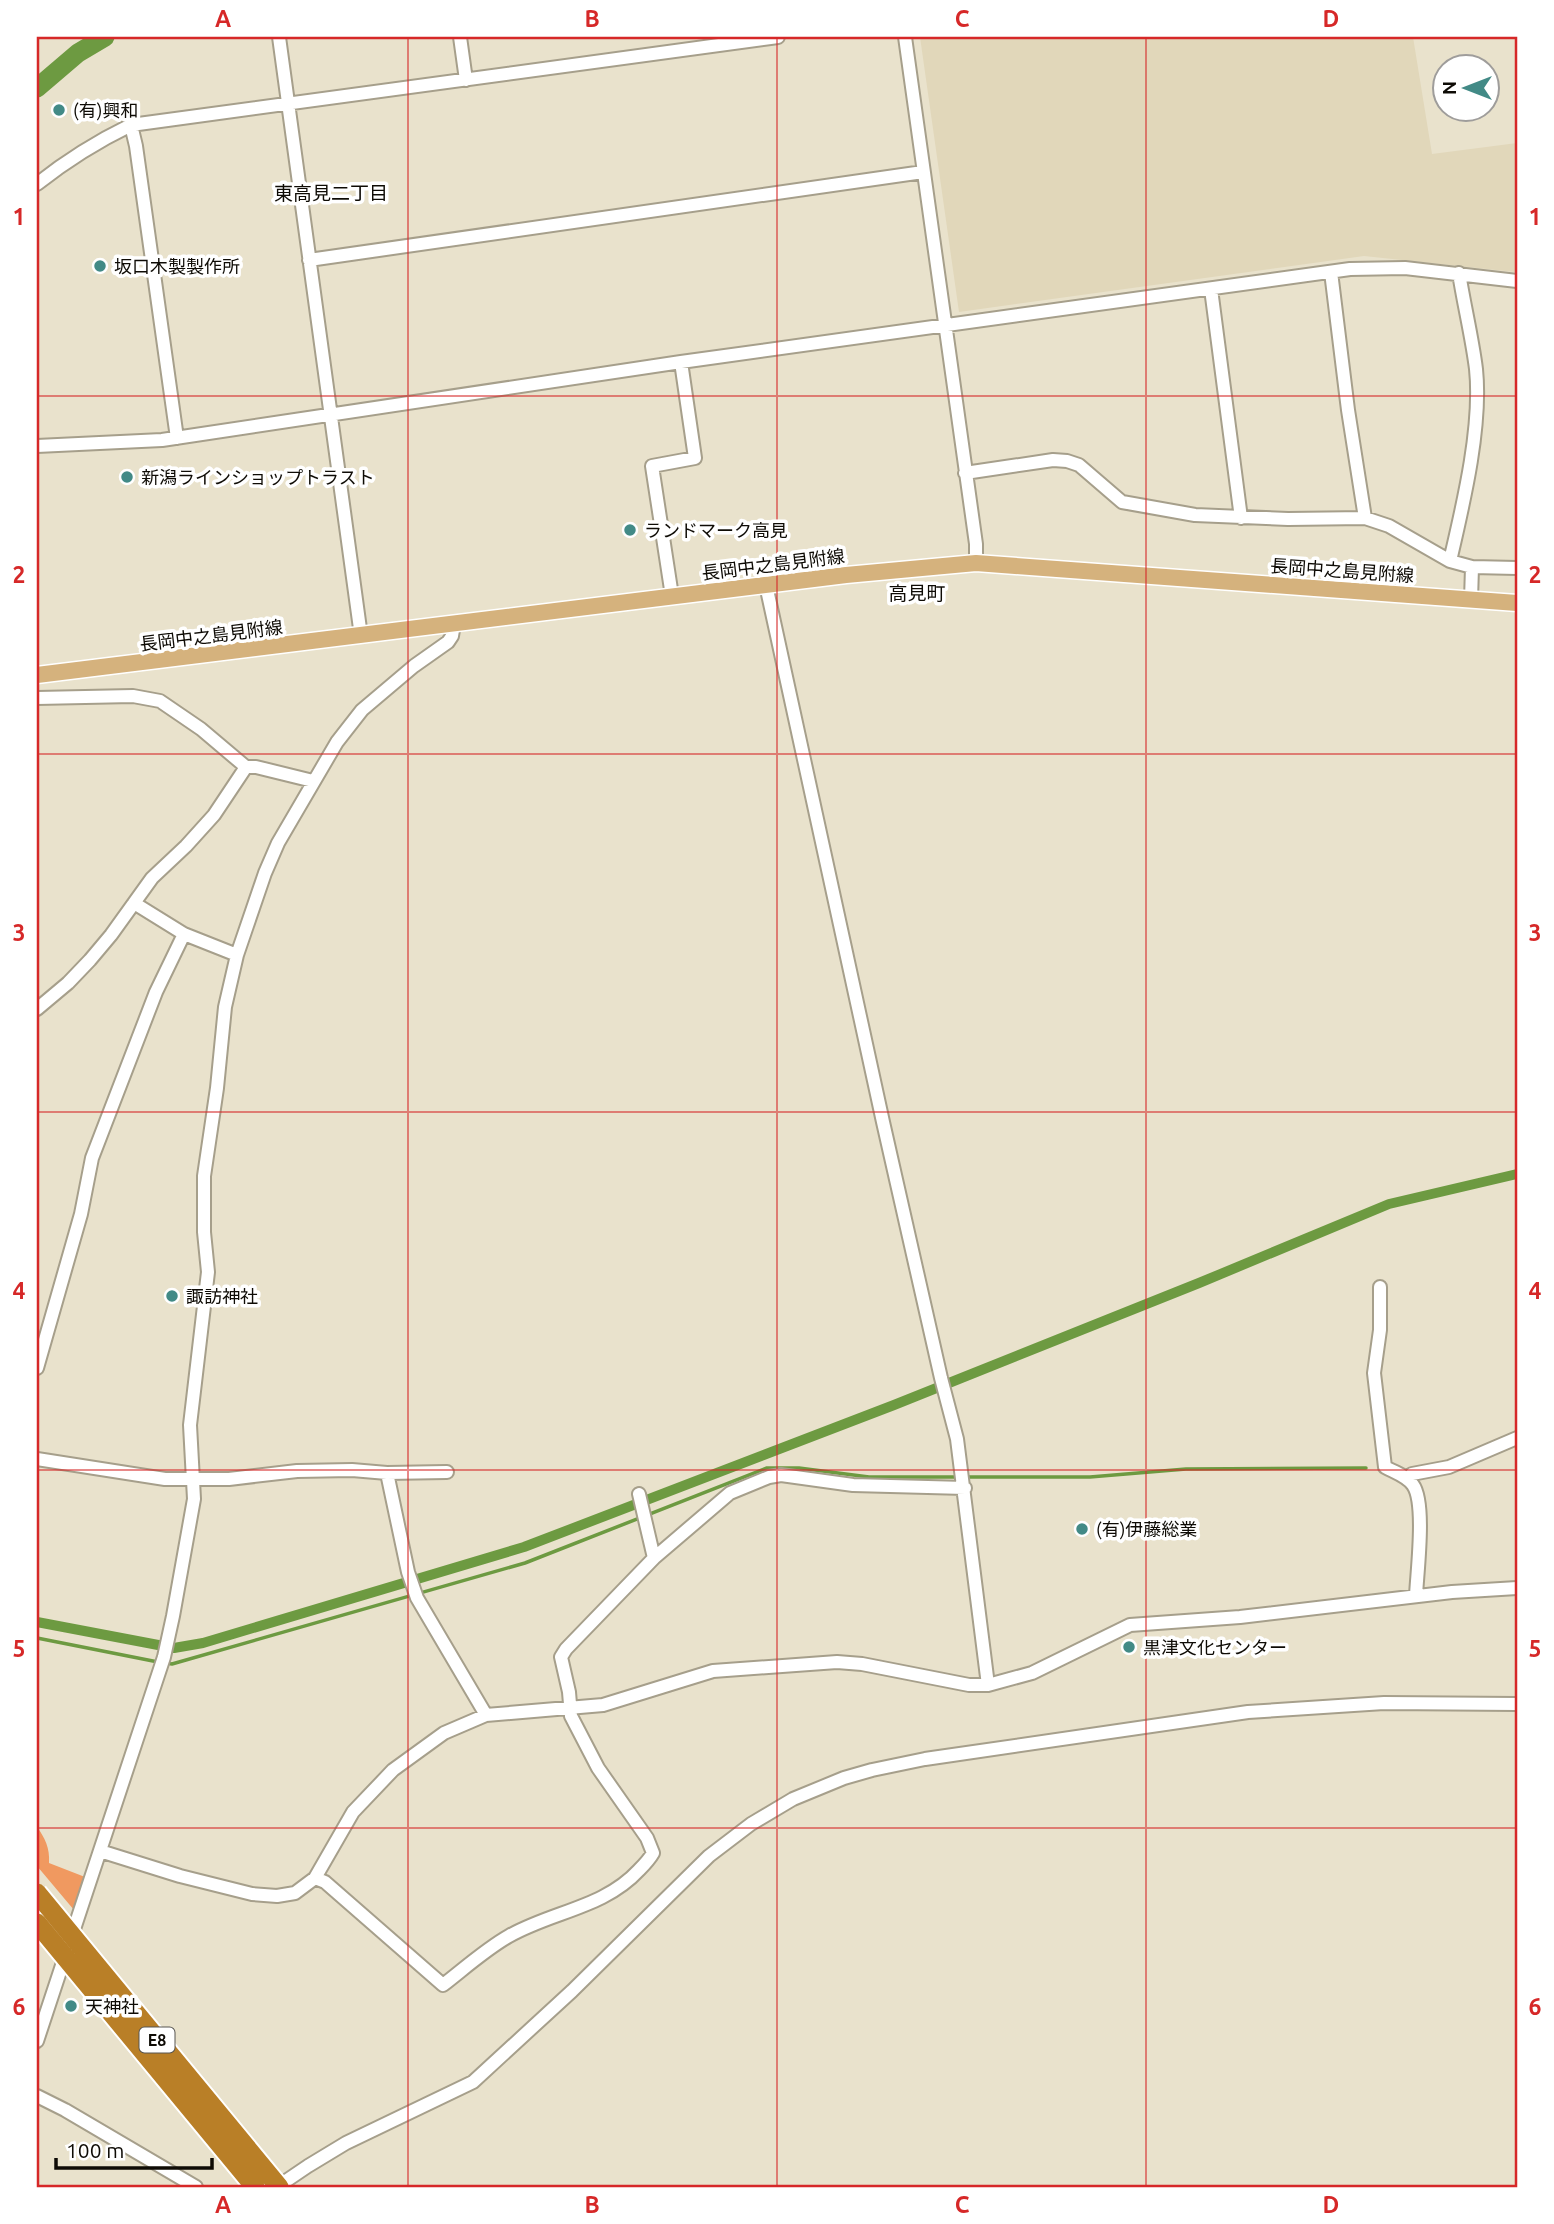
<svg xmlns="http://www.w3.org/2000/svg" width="1554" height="2224" font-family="Ubuntu,'Noto Sans JP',sans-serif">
	<rect width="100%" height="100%" fill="#e9e2cc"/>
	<path fill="#e1d7ba" d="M920 37H1413L1432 154 1517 143V255L1515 272 1364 256 959 312Z"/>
	<path fill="#f09960" d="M37 1827C45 1838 50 1848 49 1863L85 1877 74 1910 37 1866Z"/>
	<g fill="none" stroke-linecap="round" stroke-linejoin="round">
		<path stroke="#6d9a41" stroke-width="3.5" d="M966 1477H1090L1186 1469 1366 1468
			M37 1638 158 1662
			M166 1663 172 1664 525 1563 767 1468H799L869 1477H958"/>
		<path stroke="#6d9a41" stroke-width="10" d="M37 1622 174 1648 203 1643 524 1547 894 1405 1199 1283 1389 1204 1517 1174"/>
		<path stroke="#6d9a41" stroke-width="19" d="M37 88 78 53 105 37"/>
		<g stroke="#a69f8b" stroke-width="16">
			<path id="minor" d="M279 37 361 636
				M460 37 466 80
				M905 37 976 544V563
				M131 125 136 146 177 438
				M37 184C66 161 98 141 131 125L778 37
				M309 260 923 172
				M1331 272 1348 410 1365 518
				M1211 289 1241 518
				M37 446 162 440 681 362 1350 269 1405 268 1517 281
				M965 473 1053 460 1067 461 1079 465 1122 502 1195 515 1288 519 1365 518 1389 526 1450 561 1472 567 1517 568
				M1450 561C1463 505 1482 427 1476 369 1472 337 1464 305 1459 273
				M766 585 883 1122 941 1378 957 1439 988 1685
				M672 596 652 466 695 458 681 362
				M1471 600 1472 567
				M37 698 133 696 160 701 201 729 246 767H256L313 781
				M134 903 184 934 237 955
				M37 1009 68 983 90 960 111 935 152 878 186 846 214 815 246 767
				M1380 1287V1330L1374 1373 1385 1467C1394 1472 1407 1476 1413 1485 1426 1503 1417 1572 1416 1596
				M37 1368 81 1214 92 1158 156 992 184 934
				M37 1459 165 1479H229L297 1471 352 1470 387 1473 408 1572 417 1598 486 1715
				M387 1473 447 1472
				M1407 1479 1412 1474 1449 1467 1517 1438
				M639 1494 654 1558
				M100 1851 180 1876 252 1894 277 1896 295 1893 315 1878 353 1812 393 1770 444 1733 486 1715 603 1705 713 1671 837 1662 862 1664 969 1685H988L1032 1673 1130 1625 1240 1617 1452 1592 1517 1588
				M315 1878 325 1882 443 1985C465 1968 486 1949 509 1936 553 1911 604 1908 639 1870 645 1864 649 1860 653 1853L647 1838 598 1768 571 1716 569 1692 561 1657 566 1649 654 1558 730 1493 769 1477 781 1475 853 1485 965 1488
				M37 2041 164 1657 173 1616 194 1499 190 1425 208 1272 204 1232V1176L217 1088 225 1007 237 955 265 873 278 843 337 742 362 710 414 666 448 642 452 636 454 624
				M37 2096 65 2110 196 2187
				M277 2187 308 2166 346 2143 473 2082 572 1991 709 1856 751 1824 793 1799 844 1778 872 1770 925 1759 1248 1712 1384 1703 1517 1704"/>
		</g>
		<g stroke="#fff" stroke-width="19">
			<path id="major" d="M37 675 846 575 976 563 1517 603"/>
		</g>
		<use href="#minor" stroke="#fff" stroke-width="12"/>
		<use href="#major" stroke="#d5b27d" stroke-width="16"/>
		<g stroke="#fff" stroke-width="23" stroke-linecap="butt">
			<path id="highway-bridge" d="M37 1893 279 2187
				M37 1923 255 2187"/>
		</g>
		<use href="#highway-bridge" stroke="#b97f27" stroke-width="19"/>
	</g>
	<path fill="none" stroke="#d62828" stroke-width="2" stroke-opacity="0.55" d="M408 37V2187M777 37V2187M1146 37V2187M37 396H1517M37 754H1517M37 1112H1517M37 1470H1517M37 1828H1517"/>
	<g fill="#428a86" stroke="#fff" stroke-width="2.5">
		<circle cx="59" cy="110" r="7"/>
		<circle cx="100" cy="266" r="7"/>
		<circle cx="127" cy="477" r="7"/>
		<circle cx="630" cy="530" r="7"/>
		<circle cx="172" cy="1296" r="7"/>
		<circle cx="1082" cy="1529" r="7"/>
		<circle cx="1129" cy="1647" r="7"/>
		<circle cx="71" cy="2006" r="7"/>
	</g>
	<g text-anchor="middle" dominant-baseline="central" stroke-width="7" stroke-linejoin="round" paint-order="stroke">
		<rect fill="#fff" stroke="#565450" stroke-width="2" x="139.5" y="2027.5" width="35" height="25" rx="5"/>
		<g font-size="16" font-weight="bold" fill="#0e0b05">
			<text x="157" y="2040">E8</text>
		</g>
		<g font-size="18" fill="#0e0b05" stroke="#fff" text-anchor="start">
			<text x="73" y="110">(有)興和</text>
			<text x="114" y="266">坂口木製製作所</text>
			<text x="141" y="477">新潟ラインショップトラスト</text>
			<text x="644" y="530">ランドマーク高見</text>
			<text x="186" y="1296">諏訪神社</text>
			<text x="1096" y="1529">(有)伊藤総業</text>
			<text x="1143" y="1647">黒津文化センター</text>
			<text x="85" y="2006">天神社</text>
		</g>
		<g font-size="18" fill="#0e0b05" stroke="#fff">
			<text transform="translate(773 564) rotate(-7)">長岡中之島見附線</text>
			<text transform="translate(1342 570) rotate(4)">長岡中之島見附線</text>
			<text transform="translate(211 635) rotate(-7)">長岡中之島見附線</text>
		</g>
		<g font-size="19" fill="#0e0b05" stroke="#fff">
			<text x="331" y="193">東高見二丁目</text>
			<text x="917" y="593">高見町</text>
		</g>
	</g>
	<rect width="1554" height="2224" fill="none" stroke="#ffffff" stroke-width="77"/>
	<g transform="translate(1466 88) rotate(270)"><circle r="33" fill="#ffffff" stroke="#9f9d9b" stroke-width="2"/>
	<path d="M0-5L12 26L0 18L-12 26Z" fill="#428a86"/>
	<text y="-10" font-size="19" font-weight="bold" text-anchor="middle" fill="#0e0b05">N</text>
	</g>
	<path d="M56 2158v10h156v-10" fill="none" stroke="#0e0b05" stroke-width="3.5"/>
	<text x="66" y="2158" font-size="21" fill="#0e0b05" stroke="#ffffff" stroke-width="5" paint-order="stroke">100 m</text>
	<rect x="38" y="38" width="1478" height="2148" fill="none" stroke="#d62828" stroke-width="2.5"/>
	<g font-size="23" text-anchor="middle" font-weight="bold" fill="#d62828">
		<text x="223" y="27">A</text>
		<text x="592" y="27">B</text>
		<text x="962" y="27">C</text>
		<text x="1331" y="27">D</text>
		<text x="19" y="225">1</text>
		<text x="1535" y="225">1</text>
		<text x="19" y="583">2</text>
		<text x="1535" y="583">2</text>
		<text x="19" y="941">3</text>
		<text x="1535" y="941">3</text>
		<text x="19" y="1299">4</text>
		<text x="1535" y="1299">4</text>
		<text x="19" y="1657">5</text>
		<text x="1535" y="1657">5</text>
		<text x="19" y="2015">6</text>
		<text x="1535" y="2015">6</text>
		<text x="223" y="2213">A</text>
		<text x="592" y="2213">B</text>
		<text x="962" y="2213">C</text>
		<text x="1331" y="2213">D</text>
	</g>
</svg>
